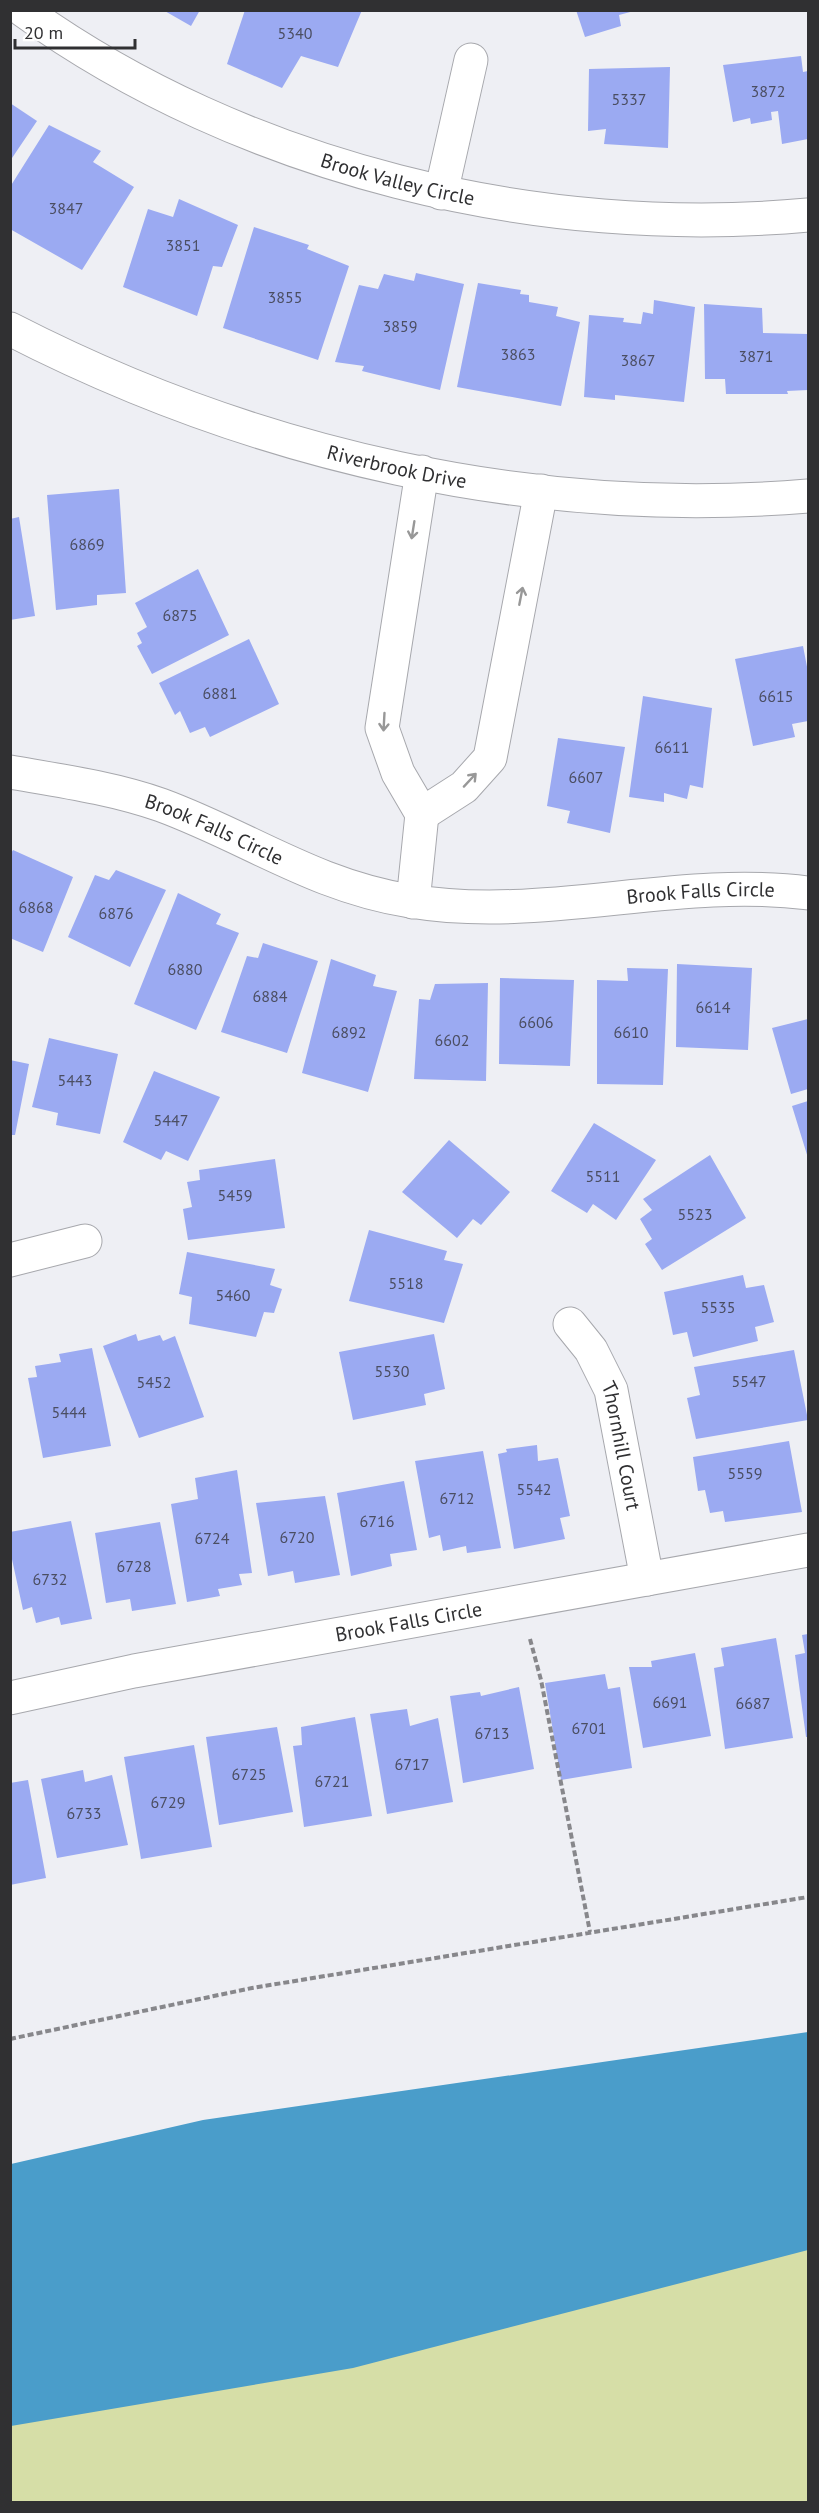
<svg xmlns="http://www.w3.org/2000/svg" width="819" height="2513" font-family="'PT Sans',sans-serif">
	<rect width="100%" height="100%" fill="#eeeff4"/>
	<path fill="#d6dea7" d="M808 2183V2502H11V2332Z"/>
	<path fill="#4a9dca" d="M808 2032V2250L353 2368 11 2426V2164L203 2120Z"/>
	<path fill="#9baaf2" d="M163 10H200L191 26Z
		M245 10H362L338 67 301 56 282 88 227 64Z
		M576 10H634V11L619 15 621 26 585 37Z
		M801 56 803 72 808 71V139L782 144 778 111 771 112 772 120 751 124 750 118 733 122 723 65Z
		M670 67 668 148 604 144 606 129 588 131 589 69Z
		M10 103 37 121 10 161Z
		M49 125 101 151 93 162 134 187 82 270 10 229V187Z
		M179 199 238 225 222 267 213 266 197 316 123 287 148 209 173 217Z
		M254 227 309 245 307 249 349 266 318 360 223 328Z
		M416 273 464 284 440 390 362 371 364 366 335 362 359 285 378 289 384 274 414 281Z
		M478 283 521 290 520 294 529 295V302L558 307 556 316 580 322 561 406 457 387Z
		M654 300 695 307 684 402 615 395V400L584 397 589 315 624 318 623 322 641 324 643 312 653 314Z
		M704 304 762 308 763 333 808 334V390L787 391 788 394H726L725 379H705Z
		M119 489 126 593 97 595V605L56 610 47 495Z
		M19 517 35 616 10 620V519Z
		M198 569 229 635 152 674 137 646 142 643 137 633 147 627 135 603Z
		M249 639 279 704 210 737 205 727 190 733 180 711 175 715 159 683Z
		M803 646 808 672V721L792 724 795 737 753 746 735 659Z
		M643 696 712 708 703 788 690 785 687 799 664 793V802L629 797Z
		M558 738 625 747 610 833 567 823 570 811 547 806Z
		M13 850 73 877 43 952 10 938V855Z
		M116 870 166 890 130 967 68 937 95 875 109 880Z
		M178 893 221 914 216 924 239 933 196 1030 134 1004Z
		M263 943 318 961 287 1053 221 1032 247 956 258 958Z
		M331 959 376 975 373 986 397 991 368 1092 302 1073Z
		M677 964 752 968 748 1050 676 1047Z
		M627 968 668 969 663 1085 597 1084V980L628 981Z
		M500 978 574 980 570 1066 499 1064Z
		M488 983 486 1081 414 1079 419 999 430 1000 435 984Z
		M808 1019V1089L791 1094 772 1028Z
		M49 1038 118 1054 100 1134 56 1125 58 1113 32 1107Z
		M10 1060 29 1064 15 1135H10Z
		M154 1071 220 1097 188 1161 166 1151 161 1160 123 1142Z
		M808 1101V1158L792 1106Z
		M594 1123 656 1160 616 1220 593 1204 587 1213 551 1191Z
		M449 1140 510 1192 481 1225 473 1219 457 1238 402 1192Z
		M710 1155 746 1218 662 1270 645 1244 652 1239 640 1219 652 1210 643 1199Z
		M275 1159 285 1228 188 1240 183 1209 192 1207 187 1182 200 1180 199 1170Z
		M369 1230 447 1251 444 1260 463 1264 444 1323 349 1301Z
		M187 1252 275 1269 270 1285 282 1289 274 1313 264 1312 256 1337 189 1324 192 1297 179 1294Z
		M743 1275 746 1288 764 1285 774 1322 755 1327 758 1341 693 1357 687 1332 673 1335 664 1292Z
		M136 1334 138 1341 160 1335 163 1341 175 1336 204 1417 139 1438 103 1346Z
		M434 1334 445 1389 424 1394 426 1405 353 1420 339 1352Z
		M92 1348 111 1446 43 1458 28 1378 37 1377 35 1366 61 1362 59 1354Z
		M794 1350 808 1420 696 1439 687 1398 700 1395 694 1367Z
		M789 1441 802 1512 725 1522 723 1511 710 1513 705 1490 698 1491 693 1457Z
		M537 1445 538 1461 558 1458 570 1516 560 1518 565 1539 514 1549 498 1454 507 1452 506 1449Z
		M483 1451 501 1548 467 1553 466 1546 443 1551 440 1535 429 1538 415 1461Z
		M237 1470 252 1573 239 1574 242 1585 218 1589 220 1596 187 1602 171 1504 198 1499 195 1478Z
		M404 1481 417 1550 390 1554 392 1566 351 1576 337 1493Z
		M325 1496 340 1575 295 1583 293 1571 268 1576 256 1503Z
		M71 1521 92 1619 61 1625 59 1617 36 1623 32 1607 23 1610 10 1550V1532Z
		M160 1522 176 1604 132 1611 130 1599 106 1603 95 1533Z
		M808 1634V1737H806L795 1655 805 1653 802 1635Z
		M776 1638 793 1738 725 1749 714 1668 724 1666 721 1648Z
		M695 1653 711 1736 643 1748 629 1667H652L651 1661Z
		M605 1674 608 1689 620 1687 632 1768 561 1780 545 1683Z
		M519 1687 534 1769 463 1783 450 1696 480 1692 481 1696Z
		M407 1709 410 1726 438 1718 453 1802 387 1814 370 1714Z
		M355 1717 372 1816 304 1827 293 1746 302 1745 301 1727Z
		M277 1727 293 1812 219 1825 206 1737Z
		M194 1745 212 1847 141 1859 124 1757Z
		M83 1770 85 1782 112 1775 128 1845 57 1858 41 1779Z
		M28 1780 46 1878 10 1885V1783Z"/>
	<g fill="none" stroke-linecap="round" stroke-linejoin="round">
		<g stroke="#a7a8ad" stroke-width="35">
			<g id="street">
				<path id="s1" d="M23 10C244 169 539 240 808 215"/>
				<path d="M441 193 471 60"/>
				<path id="s2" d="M10 772C62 781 112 788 161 805 248 837 315 886 410 901 543 923 676 876 808 893"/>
				<path d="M422 814 464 787 490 758 541 491"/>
				<path d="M413 902 422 814 398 773 382 728 422 472"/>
				<path d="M10 1260 85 1241"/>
				<path id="s3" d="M570 1324 591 1350 611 1390 647 1579"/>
				<path id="s4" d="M10 1698 134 1671 808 1550"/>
			</g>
		</g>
		<g stroke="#a7a8ad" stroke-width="35">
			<g id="secondary">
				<path id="s5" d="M10 329C255 455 534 519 808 496"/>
			</g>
		</g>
		<path stroke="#87878b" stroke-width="4" stroke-dasharray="6 3" stroke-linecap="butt" d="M530 1639 541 1680 590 1932
			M10 2039 252 1988 808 1897"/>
		<use href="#street" stroke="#fff" stroke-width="33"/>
		<use href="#secondary" stroke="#fff" stroke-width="33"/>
	</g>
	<defs><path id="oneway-shaft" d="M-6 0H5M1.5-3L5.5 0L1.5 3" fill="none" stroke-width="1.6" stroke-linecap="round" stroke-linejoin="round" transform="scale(1.5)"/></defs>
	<g stroke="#989898">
		<use href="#oneway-shaft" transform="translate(413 530) rotate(99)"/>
		<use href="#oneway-shaft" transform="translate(521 596) rotate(-79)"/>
		<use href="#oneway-shaft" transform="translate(384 722) rotate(93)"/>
		<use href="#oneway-shaft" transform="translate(470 780) rotate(-47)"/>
	</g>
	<g text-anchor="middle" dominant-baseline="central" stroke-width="6" stroke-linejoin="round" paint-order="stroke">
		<g font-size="16" fill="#4b4e62">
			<text x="295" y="33">5340</text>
			<text x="768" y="91">3872</text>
			<text x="629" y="99">5337</text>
			<text x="66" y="208">3847</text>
			<text x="183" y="245">3851</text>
			<text x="285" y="297">3855</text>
			<text x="400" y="326">3859</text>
			<text x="518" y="354">3863</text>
			<text x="756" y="356">3871</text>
			<text x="638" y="360">3867</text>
			<text x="87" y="544">6869</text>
			<text x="180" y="615">6875</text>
			<text x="220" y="693">6881</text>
			<text x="776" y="696">6615</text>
			<text x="672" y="747">6611</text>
			<text x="586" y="777">6607</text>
			<text x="36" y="907">6868</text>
			<text x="116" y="913">6876</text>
			<text x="185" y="969">6880</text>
			<text x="270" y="996">6884</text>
			<text x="713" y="1007">6614</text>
			<text x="536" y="1022">6606</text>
			<text x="349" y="1032">6892</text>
			<text x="631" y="1032">6610</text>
			<text x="452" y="1040">6602</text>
			<text x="75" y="1080">5443</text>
			<text x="171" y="1120">5447</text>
			<text x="603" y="1176">5511</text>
			<text x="235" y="1195">5459</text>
			<text x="695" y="1214">5523</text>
			<text x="406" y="1283">5518</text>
			<text x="233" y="1295">5460</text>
			<text x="718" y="1307">5535</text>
			<text x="392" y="1371">5530</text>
			<text x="749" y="1381">5547</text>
			<text x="154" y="1382">5452</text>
			<text x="69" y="1412">5444</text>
			<text x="745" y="1473">5559</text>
			<text x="534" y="1489">5542</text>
			<text x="457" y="1498">6712</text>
			<text x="377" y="1521">6716</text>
			<text x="297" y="1537">6720</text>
			<text x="212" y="1538">6724</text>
			<text x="134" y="1566">6728</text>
			<text x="50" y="1579">6732</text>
			<text x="670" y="1702">6691</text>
			<text x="753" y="1703">6687</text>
			<text x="589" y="1728">6701</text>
			<text x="492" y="1733">6713</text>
			<text x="412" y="1764">6717</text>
			<text x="249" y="1774">6725</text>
			<text x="332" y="1781">6721</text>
			<text x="168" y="1802">6729</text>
			<text x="84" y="1813">6733</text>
		</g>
		<g font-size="20" fill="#303032" stroke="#fff">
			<text stroke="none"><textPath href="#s1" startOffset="414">Brook Valley Circle</textPath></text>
			<text stroke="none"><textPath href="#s5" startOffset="412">Riverbrook Drive</textPath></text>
			<text stroke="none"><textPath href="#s2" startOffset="213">Brook Falls Circle</textPath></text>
			<text stroke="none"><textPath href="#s2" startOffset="714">Brook Falls Circle</textPath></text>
			<text stroke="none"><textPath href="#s3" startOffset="135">Thornhill Court</textPath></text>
			<text stroke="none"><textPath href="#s4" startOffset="406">Brook Falls Circle</textPath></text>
		</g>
	</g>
	<rect width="819" height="2513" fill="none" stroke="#303032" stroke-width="24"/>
	<path d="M15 39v9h120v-9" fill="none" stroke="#303032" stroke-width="3"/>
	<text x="24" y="39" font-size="18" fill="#303032" stroke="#ffffff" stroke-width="4.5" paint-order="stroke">20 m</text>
</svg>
